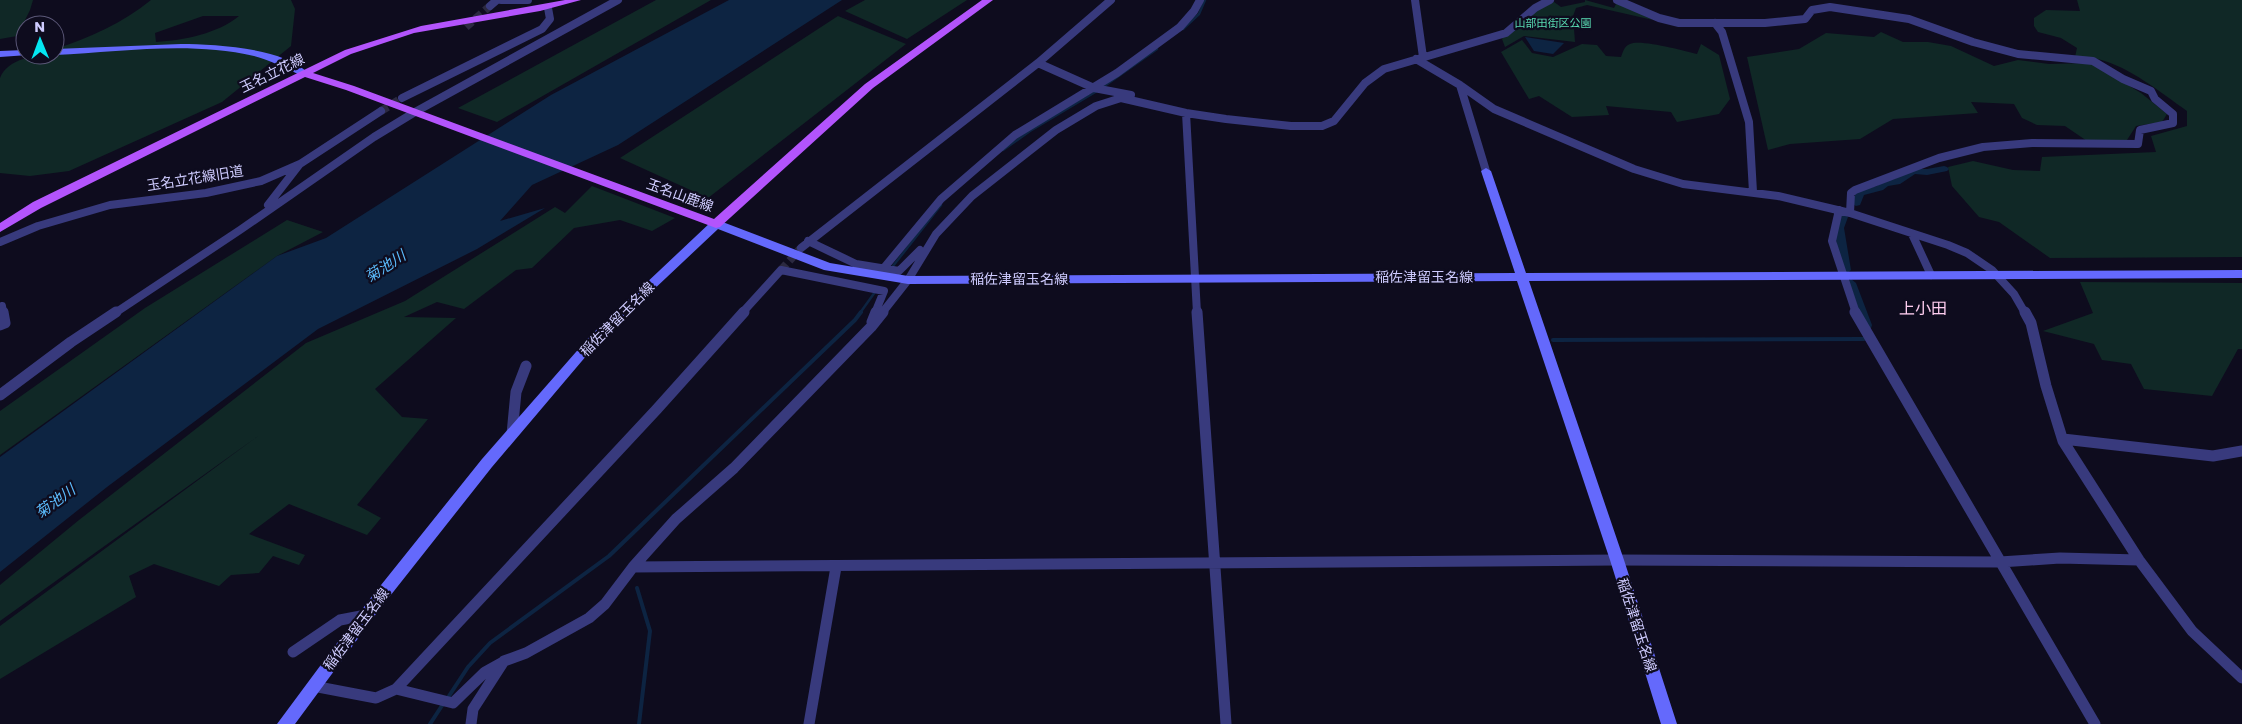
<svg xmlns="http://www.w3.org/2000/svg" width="2242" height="724" font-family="Poppins,'Noto Sans JP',sans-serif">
	<rect width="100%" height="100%" fill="#0e0c1e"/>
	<path fill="#102826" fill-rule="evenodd" d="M0 0H33L30 10 17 36 0 39Z
		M151 0H291L295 9 291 46 222 102 69 171 30 176 0 173V78C8 58 36 55 55 55V49C89 38 123 23 151 0ZM203 16H239C217 34 184 40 156 42L155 33Z
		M656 0H711L497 122 458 108Z
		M865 0H967L907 39 845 11Z
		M1585 0 1614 8 1617 2 1653 20 1587 5 1576 8 1573 16 1575 42 1524 36 1505 47 1502 39 1504 36 1539 8 1554 2 1561 7 1585 2Z
		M2077 0H2242V257L2050 258 1999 222 1979 217 1952 186 1948 167 1973 161 2013 170 2040 171 2042 157 2156 152 2151 136 2187 126V111C2160 92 2130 67 2098 59 2091 58 2082 58 2075 57L2077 48 2061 38 2038 32 2034 26V18L2046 10 2080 11Z
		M838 16 906 44 708 198 620 158Z
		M1881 32 1903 42H1928L1951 46 1994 66 2018 60 2049 64 2091 63 2141 93 2167 114 2162 122 2136 126 2127 140 2087 141 2065 126 2037 125 2022 118 2014 104 1971 102 1978 113 1893 119 1860 139 1790 144 1768 150 1747 57 1799 49 1826 33 1874 37Z
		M1522 40 1532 53 1553 57 1582 44 1597 45 1606 56 1621 57C1623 52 1624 46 1630 44 1641 39 1684 51 1697 54L1701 44 1719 55 1730 99 1719 114 1677 122 1671 112 1606 106 1609 115 1572 117 1539 96 1529 99 1501 52Z
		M592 186 675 218 652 231 620 220 574 228 532 268 516 270 464 309 437 302 404 317 456 318 375 389 402 417 428 419 357 505 381 518 367 535 289 504 249 534 305 555 299 565 273 556 259 573 231 575 219 586 154 564 129 576 136 597 0 679V626L258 436 0 621V585L79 520 306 343 405 301 555 207 565 213Z
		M287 220 323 232 277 256 0 455V411L145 308Z
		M2080 282 2242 283V349H2238L2212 396 2144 389 2131 364 2102 360 2094 344 2043 331 2093 313Z"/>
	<path fill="#0d2442" d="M729 0H842L618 145 532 185 500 221 545 208 477 249 318 329 107 487 0 572V457L277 256 326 238 551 95Z
		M1525 37 1564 43 1553 54 1534 51Z"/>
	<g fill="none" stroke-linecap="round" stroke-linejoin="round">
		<path stroke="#0d2442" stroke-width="2.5" d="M1183 29 1199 14 1205 0
			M1103 87 1157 49
			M1003 150 1030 131 1097 91
			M893 266 941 205
			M860 313 875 292"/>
		<path stroke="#0d2442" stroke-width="4" d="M1553 340 1864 339
			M637 588 650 631 639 724
			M447 699 468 667 490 643 609 556 855 320 861 312
			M430 724 443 704"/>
		<path fill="#0d2442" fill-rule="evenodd" d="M1944 166 1947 167 1949 169 1947 171 1927 175 1915 174 1900 184 1888 186 1883 190 1864 195 1860 205 1856 206 1851 203 1857 191 1877 186 1882 181 1895 179 1910 169H1927Z
			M1843 214 1848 217 1844 228 1851 270 1846 274 1841 270 1834 228 1839 215Z
			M1851 279 1856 283 1872 325 1871 328 1867 329 1862 325 1846 283Z"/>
		<path stroke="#2b2940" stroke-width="8" stroke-dasharray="8 4.5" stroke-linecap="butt" d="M466 27 490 6
			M381 111 402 98
			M781 270 800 249"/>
		<path stroke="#383a7d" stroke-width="8" d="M501 0H528
			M1415 0 1423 57
			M1617 0 1659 18 1679 23H1765L1805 19 1812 10 1830 7 1909 19 1973 42 2018 54 2093 61 2123 79 2151 91 2155 99 2173 114V123L2140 130 2138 144 2032 143 1983 147 1939 158 1855 190 1851 193 1850 213
			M490 6 497 0
			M1715 23 1722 32 1749 122 1753 192
			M1416 59 1460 85 1494 109 1634 169 1683 184 1778 196 1850 213 1948 245 1967 253 1992 270 2014 294 2025 313
			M1038 63 1094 88 1131 95
			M1460 85 1486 171
			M402 98 542 29 550 19 548 8
			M1186 113 1197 313
			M268 205 299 165
			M1839 210 1832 241 1856 313
			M1912 234 1931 275
			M808 241 856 264 899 271 920 250
			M0 242 38 226 110 205 206 193 261 181 300 164 381 111
			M801 248 1038 63 1111 0
			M883 269 941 199 1015 135 1117 73 1180 27 1194 11 1200 0
			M2 306 3 313
			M115 313 240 230 374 137 415 112 618 0
			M742 313 781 270 884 291 875 313
			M882 313 908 280 936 234 972 196 1056 130 1096 106 1121 98 1186 113 1226 119 1291 126H1322L1334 121 1365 83 1384 69 1506 33 1535 8 1550 0"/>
		<path stroke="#383a7d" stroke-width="11" d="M1197 312 1226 724
			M1855 312 2095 724
			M2025 312 2031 323 2046 386 2063 441 2139 560 2192 631 2242 678
			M872 322 876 312
			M0 325 5 323 3 312
			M0 395 71 342 116 312
			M512 434 516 392 526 366
			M2063 439 2213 456 2242 451
			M633 567 1617 560 2000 562 2060 558 2139 560
			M293 652 340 620 366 615
			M313 686 376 698 396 689 657 409 744 312
			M396 689 453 703 485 672 503 662
			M471 724 473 709 504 661 526 653 589 618 605 604 633 567 676 519 734 468 871 327 883 312
			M809 724 836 567"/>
		<path fill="#6469fc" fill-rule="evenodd" d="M181 44C214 44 284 48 308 73L306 75H300C285 68 270 60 254 56 189 41 120 52 55 55V49Z
			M25 50V55H28L0 57V51Z
			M1486 168 1491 171 1526 273 2242 270V278L1529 281 1624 560 1677 724H1661L1610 560 1517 281 908 284 824 270 718 229 598 342 492 467 379 610 295 724H277L369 600 482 459 590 336 712 221H720L830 263 908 276 1515 273 1481 171Z"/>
		<path fill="#b354fc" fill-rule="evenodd" d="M565 0H581L540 11 414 33 351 54 313 73 354 86 714 219 865 84 982 0H993L873 88 720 227 716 228 346 90 305 77 41 208 0 232V223L33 202 345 50 421 26Z"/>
	</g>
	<g text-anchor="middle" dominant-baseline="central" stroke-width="4.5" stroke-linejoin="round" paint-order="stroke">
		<g font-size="11" fill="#59dcb3" stroke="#0e0c1e">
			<text x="1553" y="23">山部田街区公園</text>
		</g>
		<g font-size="14" fill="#cecbfe" stroke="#0e0c1e">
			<text transform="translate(272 73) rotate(-26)">玉名立花線</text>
			<text transform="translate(195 178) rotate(-9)">玉名立花線旧道</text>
			<text transform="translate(680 195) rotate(20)">玉名山鹿線</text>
			<text x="1424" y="277">稲佐津留玉名線</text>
			<text x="1019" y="279">稲佐津留玉名線</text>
			<text transform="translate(617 319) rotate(-45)">稲佐津留玉名線</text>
			<text transform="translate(1637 625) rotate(72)">稲佐津留玉名線</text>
			<text transform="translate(356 629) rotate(-53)">稲佐津留玉名線</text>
		</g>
		<g font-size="15" font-style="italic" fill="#5bbbfc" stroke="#0e0c1e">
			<text transform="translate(385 266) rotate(-33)">菊池川</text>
			<text transform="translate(55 501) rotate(-36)">菊池川</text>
		</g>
		<g font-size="16" fill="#fecdef" stroke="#0e0c1e">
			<text x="1923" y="308">上小田</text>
		</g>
	</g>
	<g transform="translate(40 40) rotate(359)"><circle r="24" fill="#0e0c1e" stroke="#5b5878"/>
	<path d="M0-4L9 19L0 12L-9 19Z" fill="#04e7f1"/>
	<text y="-8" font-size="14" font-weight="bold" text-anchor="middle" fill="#cecbfe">N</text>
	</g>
</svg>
